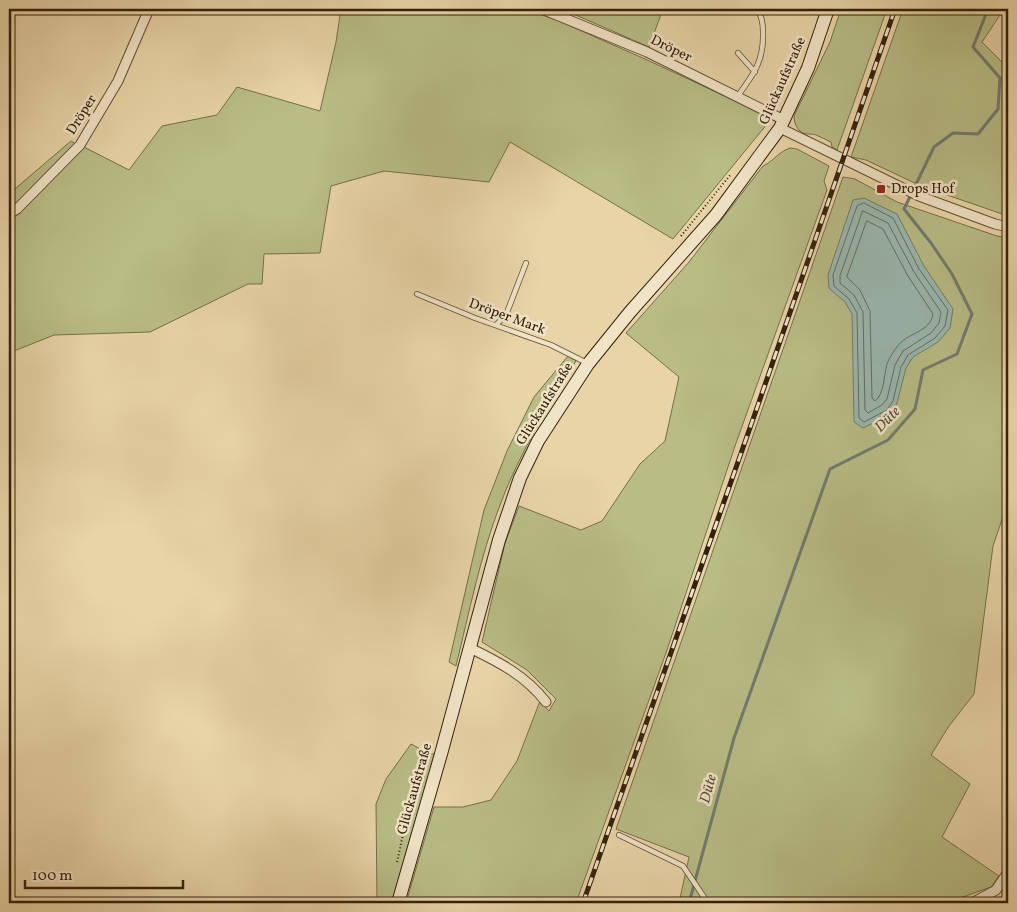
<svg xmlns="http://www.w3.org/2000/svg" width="1017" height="912" font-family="Vollkorn,serif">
	<rect width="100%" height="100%" fill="#e8d4a7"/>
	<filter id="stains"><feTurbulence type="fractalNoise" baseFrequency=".004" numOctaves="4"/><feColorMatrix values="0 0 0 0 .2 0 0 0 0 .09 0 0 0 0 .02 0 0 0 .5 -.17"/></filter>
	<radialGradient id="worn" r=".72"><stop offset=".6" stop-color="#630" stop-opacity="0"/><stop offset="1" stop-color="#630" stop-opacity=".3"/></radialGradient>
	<path fill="#b8bc85" stroke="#766e48" d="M341 9H525L559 21 645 59 772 118 673 239 510 142 489 182 384 171 331 186 320 253 264 254 262 284H248L150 332 54 335 9 353V219L16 215 82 146 129 170 162 126 217 115 237 87 320 111 336 42Z
		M562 9H663L649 47Z
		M841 9H887L837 150 832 147 831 142C826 140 821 137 816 135 813 134 810 134 807 134 798 133 794 124 794 116L830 42Z
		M903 9H1004L982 42 1008 68V216L921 186 866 160 851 157Z
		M71 141 76 144 9 211V194Z
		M790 148 797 149 829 166 824 181 827 190 735 446 667 650 576 903H406L434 807H463L491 800 517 761 540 701 549 711 556 699 527 670 482 642 505 543 519 506 581 530 602 521 640 464 665 441 679 377 626 333 689 262 763 166C774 161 778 152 790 148Z
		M843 177 855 179 897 202 997 236 1008 238V502L993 546 974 694 949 726 931 755 970 784 942 837 999 876 991 887 946 903H679L689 857 616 829Z
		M568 356 576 361C548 407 519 454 500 505 480 557 469 613 456 666L449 662 484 510 507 451 534 397Z
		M411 744 430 754H441L391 903H377L376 804 386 779Z"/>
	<path fill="#99b7af" stroke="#717b6e" d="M864 198 897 214 924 266 953 309 950 328 938 342 913 357 906 368 897 403 891 414 863 428 854 422 852 314 845 302 829 288 828 275 853 200Z"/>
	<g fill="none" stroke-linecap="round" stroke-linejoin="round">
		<path stroke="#666c5e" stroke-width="1" d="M864 203 893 218 919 269 948 310 945 326 935 338 908 355 901 367 893 401 887 410 864 422 859 418 857 313 849 299 834 286 833 275 857 206Z
			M863 211 888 223 914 272 941 312 939 323 931 333 903 351 895 365 887 399 882 405 868 413 865 410 863 312 854 295 840 283V276Z
			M867 221 883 229 908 276 933 314C930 333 907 332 897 347 893 352 889 358 887 364 884 375 884 395 875 401L872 398 870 311 860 290 847 277Z"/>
		<path stroke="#717b6e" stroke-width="3" d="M689 903 734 738 830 469 888 440 915 409 923 370 957 354 972 314 952 274 931 243 904 209 934 147 953 133 978 134 998 109 1000 78 973 47 988 9"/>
		<g stroke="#614e33" stroke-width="6">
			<path id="lane" d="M736 10 737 9
				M759 11 785 9
				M738 53 755 72
				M737 97C754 74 764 61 763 32 763 23 762 16 757 9
				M417 294 475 318 551 345 587 363
				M496 325 506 315 526 263
				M619 835 683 866 708 903"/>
		</g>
		<g stroke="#614e33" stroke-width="11">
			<path id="street" d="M542 9 647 52 784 120
				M780 128 919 196 995 224 1008 227
				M9 214 17 209 80 145 118 81 149 9
				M470 648C499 662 526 676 546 702
				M972 903 996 890 1008 872"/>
		</g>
		<g stroke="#34210c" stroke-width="14">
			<path id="secondary" d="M398 903 441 754 499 540 520 478 538 441 588 364 630 312 716 215 780 128 808 68 828 9"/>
		</g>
		<path stroke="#34210c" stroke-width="2" stroke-dasharray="1 2.5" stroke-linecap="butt" d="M681 236 731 174
			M397 862 411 798 423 771"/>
		<use href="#lane" stroke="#f0e3c6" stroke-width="4.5"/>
		<use href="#street" stroke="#f0e3c6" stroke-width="9"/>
		<use href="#secondary" stroke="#f0e3c6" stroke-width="12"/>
		<g stroke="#34210c" stroke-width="5">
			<path id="rail" d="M583 903 758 405 895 9"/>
		</g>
		<use href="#rail" stroke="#f0e3c6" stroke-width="3" stroke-dasharray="9" stroke-linecap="butt"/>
	</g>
	<rect fill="#8f2418" stroke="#f0e3c6" stroke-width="2" x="876" y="184" width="10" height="10" rx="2.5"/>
	<g text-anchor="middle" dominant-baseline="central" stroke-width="5" stroke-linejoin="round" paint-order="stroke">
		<g font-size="14" fill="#34210c" stroke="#f0e3c6">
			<text transform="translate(671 49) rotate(26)">Dröper</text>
			<text transform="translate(783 81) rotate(-66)">Glückaufstraße</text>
			<text transform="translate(82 115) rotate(-58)">Dröper</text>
			<text transform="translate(507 317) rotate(20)">Dröper Mark</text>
			<text transform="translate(545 404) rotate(-58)">Glückaufstraße</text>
			<text transform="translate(415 789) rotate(-74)">Glückaufstraße</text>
		</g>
		<g font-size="14" fill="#34210c" stroke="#f0e3c6" text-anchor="start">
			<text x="891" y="189">Drops Hof</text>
		</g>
		<g font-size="15" font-style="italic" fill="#524e3d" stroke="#f0e3c6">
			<text transform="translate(888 420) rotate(-45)">Düte</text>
			<text transform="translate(709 789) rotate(-75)">Düte</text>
		</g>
	</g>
	<rect width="1017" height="912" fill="none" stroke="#e8d4a7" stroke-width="30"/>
	<rect x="10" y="10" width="997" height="892" fill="none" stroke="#34210c" stroke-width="2.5"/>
	<rect x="15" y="15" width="987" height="882" fill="none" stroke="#34210c"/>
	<path d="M25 880v8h158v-8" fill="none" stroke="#34210c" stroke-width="2.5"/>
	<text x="32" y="880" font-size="15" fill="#34210c" stroke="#f0e3c6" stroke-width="4" paint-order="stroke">100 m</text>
	<rect width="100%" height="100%" filter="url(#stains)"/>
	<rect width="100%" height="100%" fill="url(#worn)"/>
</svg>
